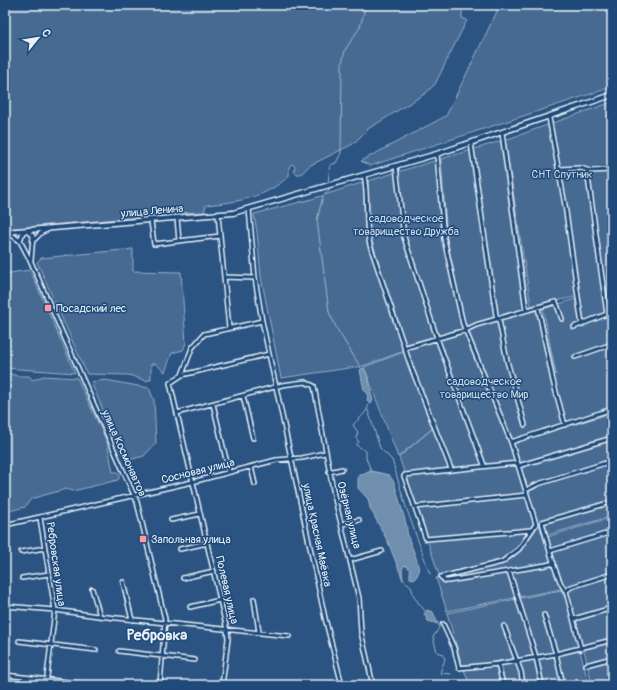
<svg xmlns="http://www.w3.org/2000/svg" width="617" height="690" font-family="Pangolin,sans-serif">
	<rect width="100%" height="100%" fill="#2b5482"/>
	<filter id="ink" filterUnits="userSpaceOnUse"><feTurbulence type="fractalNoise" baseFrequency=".025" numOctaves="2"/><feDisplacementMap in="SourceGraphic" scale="8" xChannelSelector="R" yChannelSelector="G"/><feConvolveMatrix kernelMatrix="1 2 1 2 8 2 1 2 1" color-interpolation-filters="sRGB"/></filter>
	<g filter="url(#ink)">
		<path fill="#476b93" stroke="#98aec6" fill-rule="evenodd" d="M5 5H468L462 12V18L467 20 435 84 426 93 368 129 353 144 309 166 301 174H296L294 171 295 166 292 164 289 167V176C265 198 238 202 206 205L204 212 173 213 168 208 163 215 5 229Z
			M500 5H612V87L370 166 361 161 446 116Z
			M612 102V412L576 424 612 413V516L544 536 540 523H538L528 540 500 564C517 560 529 538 539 525L561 589 447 611 436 578 481 568 439 575 399 457 434 427 398 457 364 367 404 352 427 408 406 349 540 307 556 375 543 309 575 299 583 327 585 325 580 296 531 306 505 140ZM565 424 566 427 514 443 529 495 519 463H517L512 440Z
			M501 141 515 212 529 308 465 330 447 238 441 159Z
			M437 160 446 239 465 330 405 344 368 229V181Z
			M364 182 365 227 369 248 404 351 363 366 281 378 261 277 257 232 254 214 312 199Z
			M133 249V271L181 272 186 343 183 350 172 353 165 372 156 364H151V379L146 381 129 375 87 374 37 262 41 258Z
			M30 270 75 373 5 368V291L9 273Z
			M5 372 17 376H29L33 380 43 376 77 378 107 442 113 472H118L120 476 118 480 73 491 66 489 31 499 25 507 5 512Z
			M105 380 149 388 154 400 156 443 144 456 129 460 122 454 91 382Z
			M612 517V638L582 648 572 617 579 649 473 665H462L447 613 561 590 565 598 544 538Z
			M612 641V685H592L584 650Z
			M580 651 589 685H470L464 670Z"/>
		<path fill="#708ead" stroke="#a0b6cb" d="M363 368C371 376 369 390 373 400L371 404 367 401 368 394 364 390 360 370Z
			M371 471 389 475 394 482 407 527C405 541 428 570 414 579L410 578V570L405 565 402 569 403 580 388 542 370 508 368 499 358 488V476Z
			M427 610 433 612 438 624 428 621 424 614Z"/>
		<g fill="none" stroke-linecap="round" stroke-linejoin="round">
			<path stroke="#a0b6cb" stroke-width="1" d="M328 183 330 165 336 163 341 153 342 64 345 50 360 27 366 5
				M330 187V190L323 196 317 220 329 312 337 329 361 368
				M369 404C367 414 359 418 353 425L358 432 356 438 359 442 356 445 366 451V458L372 473
				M368 410 380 448 392 460 406 507 430 574
				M402 579 411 586 414 597 425 611
				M439 624V628L433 637 437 652 443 654 445 659 440 673 451 674"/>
			<g stroke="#e8f1f8" stroke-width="6">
				<path id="minor" d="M549 118 565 205 582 325
					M502 133 526 310
					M471 143 496 315 499 320 507 361 525 425
					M437 154 444 239 463 324 511 442 536 524 519 549 502 562 441 577 445 581H448L546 565 554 563
					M396 166 404 237 437 338 484 465
					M559 169 581 168 590 171 612 170
					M587 170 607 314
					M364 175C369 198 364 222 370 245L411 367 451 469
					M249 209 255 278 262 321 325 618 342 685
					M218 215 229 328
					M177 218 179 241
					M151 221 154 244 220 236
					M8 232 20 241 31 262 137 502 165 619 160 685
					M20 241 23 232 27 231 33 236 31 260
					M33 241 42 232 49 229
					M224 277 255 278
					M538 307 553 381 565 425
					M574 327 612 312
					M404 348 466 330 476 325 552 303 556 302 562 319
					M575 357 612 344
					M182 375 192 348 204 334 262 321
					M243 396 253 438
					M213 404 229 472
					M177 413 282 385 305 382 314 386 334 495 359 598 361 632 373 685
					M511 442 612 409
					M518 463 405 475 404 476 426 539 531 530
					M518 466 612 438
					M251 467 255 484
					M329 472 342 469
					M526 490 538 484 612 461
					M415 507 527 495
					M40 518 55 610 46 685
					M171 520 200 514
					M342 524 359 520
					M5 525 192 482 276 460 302 458 325 453
					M180 549 207 543
					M550 551 612 532
					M21 552 45 548
					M350 560 382 551
					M509 571 536 657 542 685
					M22 578 49 574
					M183 578 214 571
					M123 582 132 620
					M92 589 100 616
					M566 591 571 587 612 574
					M254 599 259 632
					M5 606 55 610 98 616 289 636
					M190 607 220 600
					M544 615 556 654 563 685
					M574 619 612 608
					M443 624 454 648 459 668 498 664 556 654 612 640
					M504 626 521 672 523 685
					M5 639 8 640
					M19 641 96 650
					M581 649 566 591C558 585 545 534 542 522L612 502
					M119 651 195 660
					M498 664 503 685
					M586 665 612 658
					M5 675 95 685
					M222 685 228 639 227 630 170 383 182 375 269 354"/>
			</g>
			<g stroke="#e8f1f8" stroke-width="7">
				<path id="major" d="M5 232 233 213 440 153 612 95"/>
			</g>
			<use href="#minor" stroke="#1f4a7a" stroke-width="3"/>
			<use href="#major" stroke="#1f4a7a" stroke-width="4"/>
		</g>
	</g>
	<g fill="#ff9aa2" stroke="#1f4a7a" stroke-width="1.5">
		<rect x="44" y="304" width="8" height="8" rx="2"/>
		<rect x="139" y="535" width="8" height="8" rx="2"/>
	</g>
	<g text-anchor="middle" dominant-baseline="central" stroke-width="3" stroke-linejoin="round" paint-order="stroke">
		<g font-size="11" fill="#d0dde9" stroke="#1f4a7a">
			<text x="562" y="174">СНТ Спутник</text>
			<text x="406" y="218">садоводческое<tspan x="406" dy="13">товарищество Дружба</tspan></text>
			<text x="484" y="381">садоводческое<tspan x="484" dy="13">товарищество Мир</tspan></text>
		</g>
		<g font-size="11" fill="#e8f1f8" stroke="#1f4a7a">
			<text transform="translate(152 211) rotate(-5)">улица Ленина</text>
			<text transform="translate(124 453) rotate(66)">улица Космонавтов</text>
			<text transform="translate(198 471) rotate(-14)">Сосновая улица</text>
			<text transform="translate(349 515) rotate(76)">Озёрная улица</text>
			<text transform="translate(317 535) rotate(78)">улица Красная Маёвка</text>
			<text transform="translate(56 564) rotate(82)">Ребровская улица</text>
			<text transform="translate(227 590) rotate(77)">Полевая улица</text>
		</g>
		<g font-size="11" fill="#e8f1f8" stroke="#1f4a7a" text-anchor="start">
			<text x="56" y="308">Посадский лес</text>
			<text x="151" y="539">Запольная улица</text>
		</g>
		<g font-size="15" font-weight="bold" fill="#e8f1f8" stroke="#1f4a7a">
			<text x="157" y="635">Ребровка</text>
		</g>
	</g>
	<rect width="617" height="690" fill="none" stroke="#1f4a7a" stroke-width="20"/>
	<rect x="10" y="10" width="597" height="670" fill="none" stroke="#e8f1f8" stroke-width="1.5" filter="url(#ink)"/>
	<g transform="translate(38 38) rotate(60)" stroke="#1f4a7a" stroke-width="3" paint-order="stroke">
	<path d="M0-3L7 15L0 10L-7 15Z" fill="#e8f1f8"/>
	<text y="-6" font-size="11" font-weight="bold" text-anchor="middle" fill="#e8f1f8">С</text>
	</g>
</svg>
